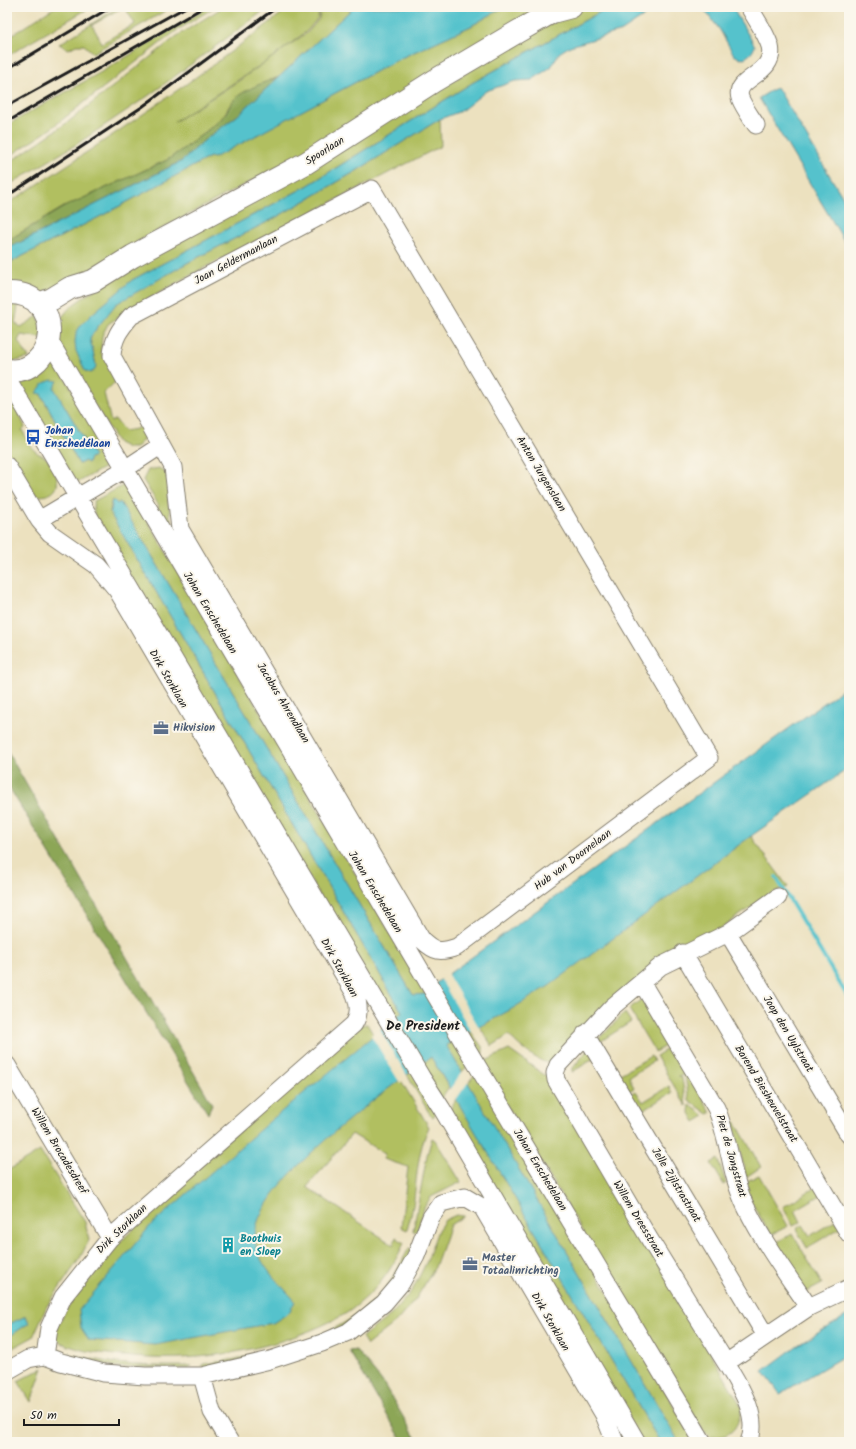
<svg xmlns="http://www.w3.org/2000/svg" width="856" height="1449" font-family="Kalam,sans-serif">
	<rect width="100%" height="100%" fill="#fbf7ec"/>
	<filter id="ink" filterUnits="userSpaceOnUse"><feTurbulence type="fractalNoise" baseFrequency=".025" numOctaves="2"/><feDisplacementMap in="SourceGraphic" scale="8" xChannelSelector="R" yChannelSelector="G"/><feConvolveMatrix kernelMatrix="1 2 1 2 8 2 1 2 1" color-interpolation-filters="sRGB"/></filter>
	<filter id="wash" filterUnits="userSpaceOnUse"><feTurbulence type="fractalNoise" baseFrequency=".012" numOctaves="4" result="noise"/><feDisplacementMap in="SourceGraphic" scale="16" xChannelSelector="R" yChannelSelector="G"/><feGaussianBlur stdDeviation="0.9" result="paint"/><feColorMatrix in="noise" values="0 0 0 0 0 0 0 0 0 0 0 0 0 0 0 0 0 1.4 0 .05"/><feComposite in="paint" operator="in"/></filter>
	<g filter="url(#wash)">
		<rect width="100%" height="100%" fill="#ece1bf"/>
		<path fill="#b1bf61" stroke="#666e3e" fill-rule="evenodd" d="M55 7H91L7 56V38Z
			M119 7H124L92 25 102 43 135 24 127 11 133 7H172L93 53 84 45H76L69 49 59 44Z
			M209 7H215L176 31 49 130 7 158V125L103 71Z
			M223 7H269L148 96 77 144 7 186V164L68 122 177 36Z
			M290 7H319L318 18 307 31 273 57 174 122 240 80 308 32 319 19 321 7H354L279 77C270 80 238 94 233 101 227 108 226 114 219 121 203 134 185 148 167 160L64 207 7 241V204C104 142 199 78 290 7Z
			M504 7H547L323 143 144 238 85 273 43 294 7 286V264L107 213 210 157H215L401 58 471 26Z
			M579 7H609L472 83 307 186 132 280 81 325 96 365 90 339 93 333 115 304 189 262 275 218 353 173 440 119 441 146 198 271 129 310 108 324 102 336 101 353 118 379 104 393 111 422 115 419 124 431 136 429 143 424 145 437 136 448H128L118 443 55 342C58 311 72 306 95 289Z
			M7 302H19L15 323 21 327 38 316 43 338 21 335 18 341 29 358 7 363 10 343 7 341Z
			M52 354 110 457 109 465 77 483 12 378ZM53 387 94 456 90 458 88 463 85 461 79 464 40 393Z
			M7 386 25 427 22 430C26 436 30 447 35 451 39 455 45 455 48 460 60 476 64 496 38 496L30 490 7 451V415L10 412 7 407Z
			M159 468 166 473 169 484 168 501 172 526 164 528 157 508 159 506 143 480 148 470Z
			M126 484 426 994 413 995 120 502 117 504 113 500 111 502 110 513 402 1012 394 1020 95 519 93 504 94 501Z
			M751 836 788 887 776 891 719 929 552 1064C539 1063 517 1045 509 1035L492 1046 480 1027 549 985Z
			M643 998 672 1042 655 1052 629 1009Z
			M625 1013 631 1022 598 1043 596 1041Z
			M367 1024 429 1127C418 1149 417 1175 414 1199 413 1209 410 1219 407 1230L401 1227 408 1167 383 1159 385 1154 352 1134 307 1187 393 1245 396 1237 404 1243C390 1273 377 1290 351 1310 342 1317 331 1321 321 1326 256 1355 178 1365 108 1354 90 1352 72 1349 56 1340L57 1326 68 1307 114 1248 224 1142 361 1025Z
			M471 1032 483 1048V1053L478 1056 466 1034Z
			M456 1039 471 1062 462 1072 445 1045Z
			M673 1045 711 1113 708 1114 689 1100 685 1076 682 1075 678 1077 682 1078 686 1106 656 1056Z
			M589 1048 595 1058 572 1072 573 1068Z
			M509 1050 549 1078 742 1407C738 1427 733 1438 710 1437L702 1429 481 1063Z
			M651 1056 654 1061 629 1077 634 1088 627 1092 617 1076Z
			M431 1057 449 1087 440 1100 421 1064Z
			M478 1070 695 1442H679L468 1083Z
			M412 1072 438 1110 433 1117 431 1116 407 1075Z
			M669 1086 672 1093 639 1112 629 1095 636 1091 643 1102Z
			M456 1099 457 1100 660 1442H642L448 1113Z
			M690 1105 705 1116 695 1122 689 1111Z
			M733 1121 736 1123 761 1167 746 1177Z
			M432 1138 435 1140 461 1182 431 1197 424 1208 417 1232 413 1231 427 1155Z
			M40 1151 85 1222 89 1240 80 1258 47 1306 33 1337 7 1351V1338L29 1323 26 1316 7 1325V1171Z
			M718 1159 726 1183 724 1185 711 1163Z
			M759 1175 788 1226 771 1235 750 1200 743 1183Z
			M816 1187 821 1195 795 1210 801 1222 793 1226 783 1207Z
			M456 1215 464 1216 450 1225 435 1267 416 1299 396 1322 367 1345 362 1337 392 1314 413 1289 427 1261 438 1230 445 1220Z
			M836 1220 840 1228 807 1248 796 1229 803 1225 810 1236Z
			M792 1233 822 1284 805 1293 774 1244Z
			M409 1248 412 1249C408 1257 405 1266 400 1274 359 1341 275 1352 205 1368L202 1366 203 1364C263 1356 334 1341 378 1297 392 1282 400 1265 409 1248Z
			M74 1355C114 1365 151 1367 192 1366L189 1369 116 1367 70 1356Z
			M43 1368 31 1402 18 1381Z"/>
		<path fill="#8ca657" stroke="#54613a" d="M279 77 237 116 206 139 182 161 7 249V241L64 207 167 160C185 148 203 134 219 121 226 115 228 108 233 101 240 91 267 81 279 77Z
			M7 751 212 1104 208 1114 7 784Z
			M356 1350 382 1381 418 1442H403L349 1351Z"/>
		<path fill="#55c2cc" stroke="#386f74" d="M354 7H504L471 26 401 58 214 158 210 157 107 213 7 264V249L182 161 206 139 237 116Z
			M609 7H653L643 17 622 31 570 46 559 53 551 67 532 80 515 81 486 91 461 111 440 119 353 173 275 218 189 262 116 304 93 333 90 339 96 365 95 370 90 373 85 371 76 351 75 342 76 333 81 325 92 314 132 280 307 186 472 83Z
			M702 7H732L755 46C752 54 749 56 741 59L734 55 720 30Z
			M777 87 849 208V249L759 98Z
			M52 380 58 381 54 388 94 456 90 458 88 463 85 461 79 464 41 394 36 393 44 383Z
			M114 500 117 504 120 502 413 995 426 994 436 983 849 685V768L751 836 549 986 510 1010 446 1045 679 1442H660L431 1057C389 1088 256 1182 255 1236 255 1263 279 1282 295 1301L290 1312 273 1323 155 1345 89 1340 81 1328 79 1310 151 1225 270 1121 402 1012 110 513 112 507 111 502Z
			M849 1314V1353L780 1394 763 1371 798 1345Z
			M26 1316 29 1323 7 1338V1325Z"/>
		<path fill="#ece1bf" d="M447 973 480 1029 472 1033 440 978Z
			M379 1028 408 1077 400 1083 371 1035Z
			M463 1071 469 1081 455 1101 449 1090Z"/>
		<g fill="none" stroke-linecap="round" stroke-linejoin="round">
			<path stroke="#55c2cc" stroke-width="4" d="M776 877 849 999"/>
		</g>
	</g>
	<g filter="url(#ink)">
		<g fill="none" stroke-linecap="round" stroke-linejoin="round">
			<g stroke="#847e6e" stroke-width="19">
				<path id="minor" d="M749 7C756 19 766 33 770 46 777 75 733 77 740 98 744 108 751 117 756 125
					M372 189 709 758 457 947C440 953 435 952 422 940L180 529 173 467 112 356C113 338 120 329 131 316Z
					M49 340 466 1047 703 1442
					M7 378 422 1078 442 1109 637 1442
					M7 466 39 520 125 469 160 446
					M39 520 50 533 96 565 117 590 355 994C359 1005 360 1014 354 1024L110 1238 63 1297 49 1328 45 1356
					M728 933 849 1135
					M683 953 849 1234
					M642 983 716 1108C730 1140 730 1175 746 1207 763 1242 787 1275 809 1307
					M585 1034 766 1336
					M7 1065 110 1238
					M45 1356 61 1362 104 1373 145 1376H202L270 1360 322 1343 348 1332 384 1303 401 1283 416 1256 431 1217 441 1203 465 1197 482 1207 604 1415 615 1442
					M726 1363 650 1240 556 1080 555 1073 558 1065 612 1007 661 966 728 933 778 897
					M7 1371 28 1359 45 1356
					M202 1376 212 1412 230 1442
					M749 1442C760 1416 739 1385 726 1363L809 1307 849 1288"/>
			</g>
			<g stroke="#847e6e" stroke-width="24">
				<path id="major" d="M7 293C68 291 58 377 7 370
					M38 304 52 299 70 288 93 281 133 256 306 163 434 81 517 32 552 12 571 7"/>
			</g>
			<use href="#minor" stroke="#fff" stroke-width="17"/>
			<use href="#major" stroke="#fff" stroke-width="22"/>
			<path stroke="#1c1c1c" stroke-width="3" d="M7 69 111 7
				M7 106 186 7
				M7 122 204 7
				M7 196 142 107 277 7"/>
		</g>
	</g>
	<defs>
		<g id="bus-bare" transform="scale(1.2)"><path d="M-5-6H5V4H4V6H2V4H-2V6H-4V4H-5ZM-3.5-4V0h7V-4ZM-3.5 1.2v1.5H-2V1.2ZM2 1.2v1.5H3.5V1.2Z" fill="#1a4fb4" stroke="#fbf7ec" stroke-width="2.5" paint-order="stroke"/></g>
		<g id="office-bare" transform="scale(1.2)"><path d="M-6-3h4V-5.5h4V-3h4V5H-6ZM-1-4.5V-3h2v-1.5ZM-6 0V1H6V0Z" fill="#5c6f8a" stroke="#fbf7ec" stroke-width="2.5" paint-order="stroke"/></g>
		<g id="building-bare" transform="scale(1.2)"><path d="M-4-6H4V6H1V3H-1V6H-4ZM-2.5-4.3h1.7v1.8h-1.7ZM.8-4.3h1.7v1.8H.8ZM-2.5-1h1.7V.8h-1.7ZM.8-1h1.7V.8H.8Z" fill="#0f9aa8" stroke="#fbf7ec" stroke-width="2.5" paint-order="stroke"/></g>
	</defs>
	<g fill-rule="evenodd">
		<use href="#bus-bare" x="33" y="437"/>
		<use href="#office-bare" x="161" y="728"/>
		<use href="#building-bare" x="228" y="1245"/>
		<use href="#office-bare" x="470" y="1264"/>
	</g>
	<g text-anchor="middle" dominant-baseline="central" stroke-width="4" stroke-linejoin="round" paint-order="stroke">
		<g font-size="11" fill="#1c1c1c" stroke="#fbf7ec">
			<text transform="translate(325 151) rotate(-32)">Spoorlaan</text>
			<text transform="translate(236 260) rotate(-28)">Joan Geldermanlaan</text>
			<text transform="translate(541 474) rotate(59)">Anton Jurgenslaan</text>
			<text transform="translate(210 613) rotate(59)">Johan Enschedelaan</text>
			<text transform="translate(168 679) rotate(60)">Dirk Storklaan</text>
			<text transform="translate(283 703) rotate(59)">Jacobus Ahrendlaan</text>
			<text transform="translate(573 860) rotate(-37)">Hub van Doornelaan</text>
			<text transform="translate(375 892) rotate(59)">Johan Enschedelaan</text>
			<text transform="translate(339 968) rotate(61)">Dirk Storklaan</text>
			<text transform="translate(788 1034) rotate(59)">Joop den Uylstraat</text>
			<text transform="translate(766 1094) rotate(59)">Barend Biesheuvelstraat</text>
			<text transform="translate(59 1151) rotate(59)">Willem Brocadesdreef</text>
			<text transform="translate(731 1156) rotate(74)">Piet de Jongstraat</text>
			<text transform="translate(540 1170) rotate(59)">Johan Enschedelaan</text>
			<text transform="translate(676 1185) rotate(59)">Jelle Zijlstrastraat</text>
			<text transform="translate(638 1219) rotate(59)">Willem Dreesstraat</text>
			<text transform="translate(122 1229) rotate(-44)">Dirk Storklaan</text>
			<text transform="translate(550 1322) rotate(60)">Dirk Storklaan</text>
		</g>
		<g font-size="11" font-weight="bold" fill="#164399" stroke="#fbf7ec" text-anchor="start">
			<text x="45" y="431">Johan<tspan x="45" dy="13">Enschedélaan</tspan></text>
		</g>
		<g font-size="11" font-weight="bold" fill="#4e5e75" stroke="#fbf7ec" text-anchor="start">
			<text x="173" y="728">Hikvision</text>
			<text x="482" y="1258">Master<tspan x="482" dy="13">Totaalinrichting</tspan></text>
		</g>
		<g font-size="11" font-weight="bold" fill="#0d838f" stroke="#fbf7ec" text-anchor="start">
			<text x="240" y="1239">Boothuis<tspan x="240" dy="13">en Sloep</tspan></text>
		</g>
		<g font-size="13" font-weight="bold" fill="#1c1c1c" stroke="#fbf7ec">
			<text x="423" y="1026">De President</text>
		</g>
	</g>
	<rect width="856" height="1449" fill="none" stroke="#fbf7ec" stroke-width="24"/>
	<path d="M24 1419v6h95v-6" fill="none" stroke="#1c1c1c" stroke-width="2"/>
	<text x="30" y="1419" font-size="12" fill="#1c1c1c" stroke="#fbf7ec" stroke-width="3" paint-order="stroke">50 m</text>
</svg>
